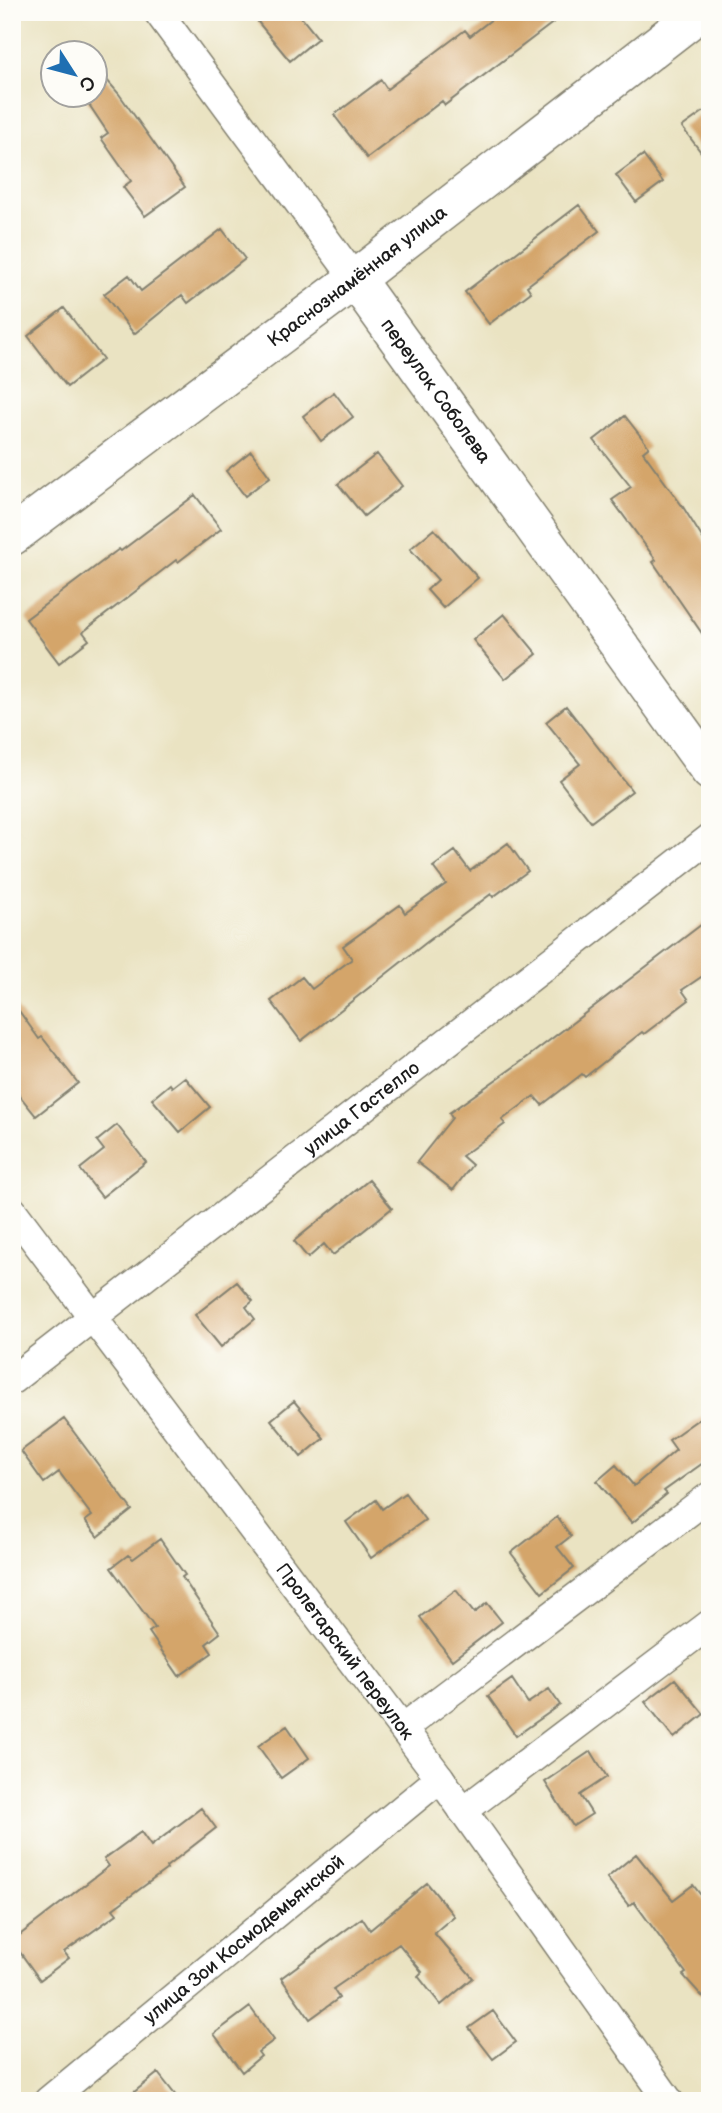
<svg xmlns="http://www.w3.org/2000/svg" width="722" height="2113" font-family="'Balsamiq Sans',sans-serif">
	<rect width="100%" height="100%" fill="#fdfcf7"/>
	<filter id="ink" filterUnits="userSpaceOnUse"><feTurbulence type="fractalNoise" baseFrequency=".0143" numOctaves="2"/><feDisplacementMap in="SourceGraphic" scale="14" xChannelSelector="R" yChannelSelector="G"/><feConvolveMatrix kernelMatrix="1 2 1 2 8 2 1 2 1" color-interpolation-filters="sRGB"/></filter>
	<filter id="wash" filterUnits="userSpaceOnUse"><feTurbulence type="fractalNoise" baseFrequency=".00686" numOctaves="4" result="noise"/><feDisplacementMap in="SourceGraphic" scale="28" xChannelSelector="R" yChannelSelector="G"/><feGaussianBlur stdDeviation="1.57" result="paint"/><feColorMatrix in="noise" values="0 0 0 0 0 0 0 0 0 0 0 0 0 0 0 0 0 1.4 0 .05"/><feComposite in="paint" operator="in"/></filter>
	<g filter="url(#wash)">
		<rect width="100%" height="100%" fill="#eae3c2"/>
		<g id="blocks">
			<path fill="#d4a56a" d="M269 12H297L318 38 290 61 258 22Z
				M501 12H567L445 105 442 101 367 158 334 115 381 80 387 89 465 30 470 36Z
				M94 65 119 94 185 187 145 216 123 187 131 181 101 138 108 133 82 94H94Z
				M710 107V164L682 127Z
				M643 155 663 182 636 202 616 175Z
				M579 205 599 231 527 286 531 292 489 324 465 292Z
				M222 229 245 259 188 303 182 295 134 334 104 294 129 275 141 291Z
				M64 308 103 359 67 387 28 336Z
				M334 392 353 417 321 441 303 416Z
				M625 416 649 447 643 452 683 507 710 550V645L653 562 656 560 612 500 631 487 594 440Z
				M251 451 270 477 245 496 226 471Z
				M377 454 402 486 364 516 338 484Z
				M195 495 221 529 178 562 176 560 83 632 89 640 59 663 26 619 119 549 121 551Z
				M434 529 478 578 443 608 427 590 438 580 410 549Z
				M504 614 537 654 505 679 473 640Z
				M566 706 632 791 591 822 559 780 580 764 546 722Z
				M508 843 528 871 493 897 491 894 427 942 301 1041 271 1001 302 977 312 989 352 959 343 946 400 905 405 913 446 884 433 867 455 851 470 871Z
				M710 918V971L682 990 689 1000 644 1034 642 1032 585 1077 582 1074 542 1105 534 1096 502 1120 505 1124 462 1156 472 1165 453 1190 417 1162 452 1118 449 1113 525 1059Z
				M12 1001 39 1039 42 1037 78 1083 36 1116 12 1086Z
				M185 1077 210 1107 180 1132 152 1099 170 1084 172 1087Z
				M117 1125 146 1162 102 1197 80 1169 104 1150 97 1141Z
				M369 1180 392 1208 333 1255 324 1244 308 1258 294 1241Z
				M237 1282 253 1301 246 1307 255 1319 221 1347 195 1315Z
				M294 1401 324 1438 301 1457 271 1420Z
				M710 1411V1458L664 1491 667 1494 632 1523 597 1481 616 1465 634 1486 676 1450 669 1440Z
				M64 1419 132 1510 98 1537 85 1521 92 1516 59 1472 44 1483 21 1451Z
				M405 1493 425 1520 371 1558 346 1522 376 1500 382 1509Z
				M557 1517 571 1536 557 1547 574 1568 542 1593 511 1553Z
				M160 1539 185 1575 182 1577 220 1633 206 1644 212 1653 179 1676 149 1632 155 1628 111 1568 128 1555 133 1559Z
				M456 1590 474 1613 487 1603 502 1622 452 1660 420 1617Z
				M512 1679 528 1703 549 1689 560 1705 516 1736 488 1696Z
				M675 1679 704 1714 674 1738 645 1702Z
				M287 1726 309 1758 281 1778 258 1746Z
				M591 1751 607 1777 580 1795 592 1814 573 1826 545 1782Z
				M201 1808 216 1828 166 1867 167 1869 113 1909 117 1914 64 1952 69 1958 40 1980 12 1941 109 1866 104 1859 141 1832 151 1846Z
				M636 1854 673 1900 693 1885 710 1907V2005L683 1975 686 1973 634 1902 629 1906 607 1878Z
				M427 1883 454 1916 434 1933 473 1978 441 2005 418 1976 422 1972 399 1944 333 1989 339 1998 310 2019 281 1978 362 1918 370 1930Z
				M250 2007 274 2040 258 2052 261 2056 242 2072 214 2034Z
				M493 2011 516 2042 493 2059 469 2028Z
				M158 2073 180 2101H123Z"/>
		</g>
	</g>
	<g filter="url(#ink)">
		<use href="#blocks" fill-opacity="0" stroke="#83806f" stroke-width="2"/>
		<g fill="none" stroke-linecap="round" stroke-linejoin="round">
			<g stroke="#83806f" stroke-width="31">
				<g id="street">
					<path d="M158 12 355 279"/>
					<path id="s1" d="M12 1210 440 1778 669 2101"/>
					<path id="s2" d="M12 1380 710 838"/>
					<path d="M403 1728 710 1496"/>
					<path d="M463 1811 710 1624"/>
					<path id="s3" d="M48 2101 440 1778"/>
				</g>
			</g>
			<g stroke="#83806f" stroke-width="41">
				<g id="secondary">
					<path id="s4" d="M355 279 710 771"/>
					<path id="s5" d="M12 536 355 279 700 12"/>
				</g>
			</g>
			<use href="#street" stroke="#fff" stroke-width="28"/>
			<use href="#secondary" stroke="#fff" stroke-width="38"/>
		</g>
	</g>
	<g text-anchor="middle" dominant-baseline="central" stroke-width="5" stroke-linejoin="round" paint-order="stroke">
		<g font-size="19" fill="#1c1c1c" stroke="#fdfcf7">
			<text stroke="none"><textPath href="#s5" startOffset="432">Краснознамённая улица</textPath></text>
			<text stroke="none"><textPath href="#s4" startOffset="138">переулок Соболева</textPath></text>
			<text stroke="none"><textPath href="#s2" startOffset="443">улица Гастелло</textPath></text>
			<text stroke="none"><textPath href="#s1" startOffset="553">Пролетарский переулок</textPath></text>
			<text stroke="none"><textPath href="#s3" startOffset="254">улица Зои Космодемьянской</textPath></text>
		</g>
	</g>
	<rect width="722" height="2113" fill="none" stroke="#fdfcf7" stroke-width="42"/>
	<g transform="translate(74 74) rotate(126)"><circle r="33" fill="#fdfcf7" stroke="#a3a29f" stroke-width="2"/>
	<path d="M0-5L12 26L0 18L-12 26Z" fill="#1f6fb2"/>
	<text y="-10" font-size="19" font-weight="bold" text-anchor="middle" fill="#1c1c1c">С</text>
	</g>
</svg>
